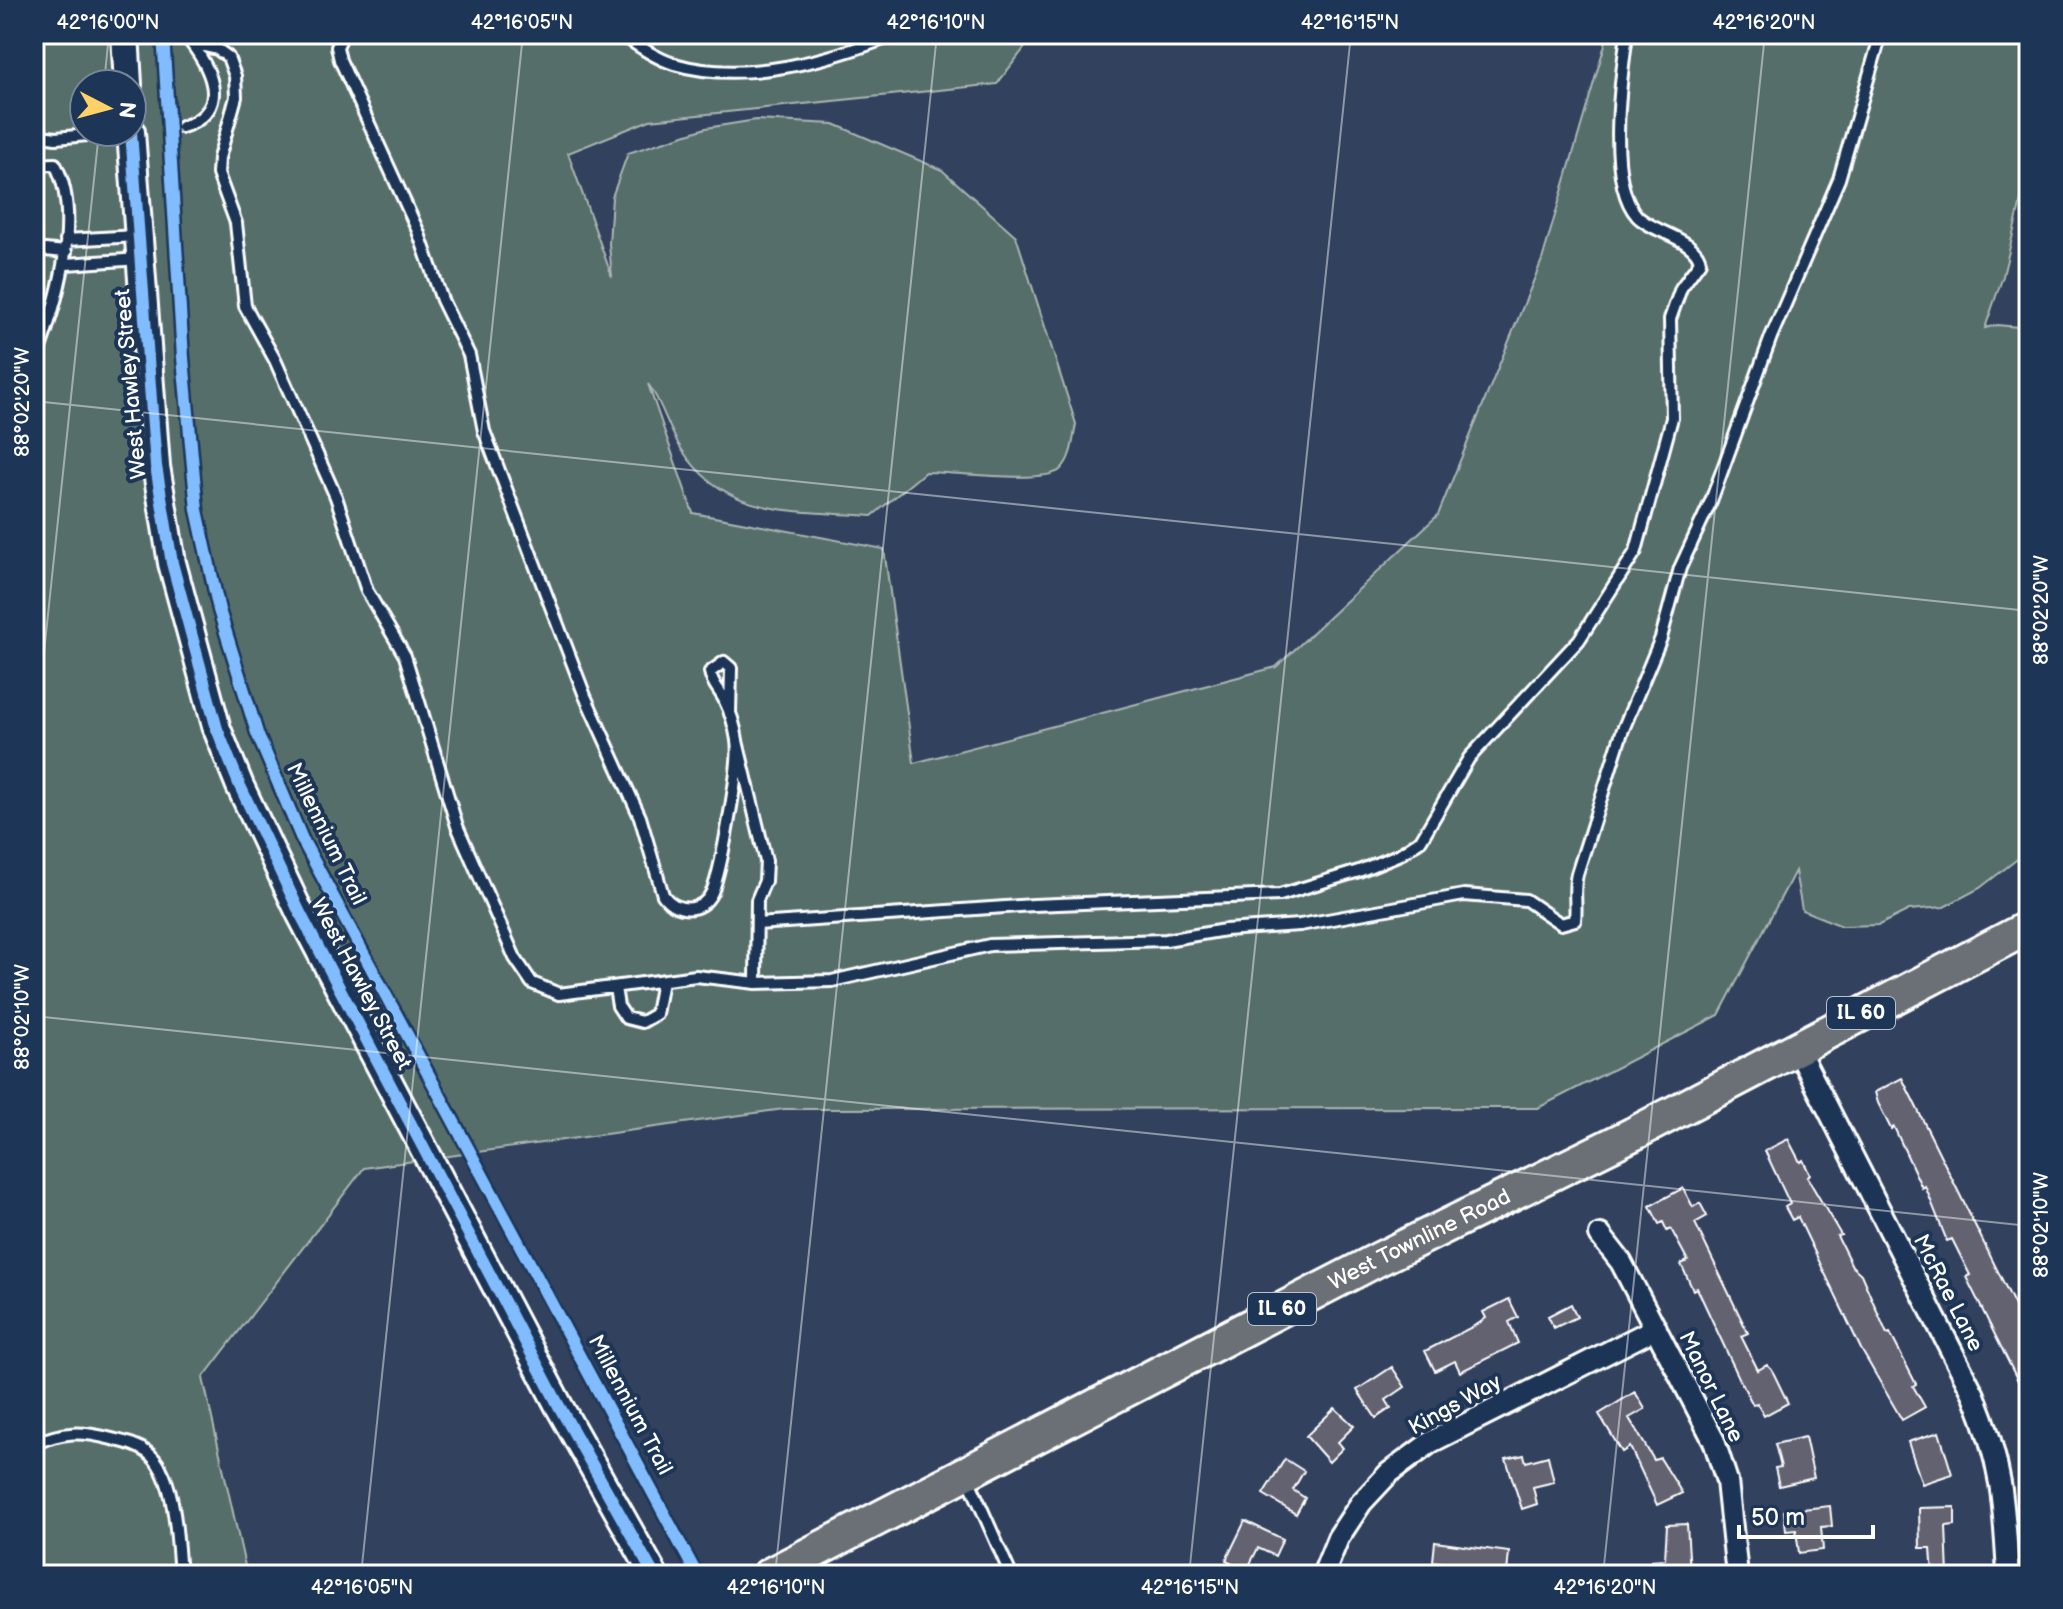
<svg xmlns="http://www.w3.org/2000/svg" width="2063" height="1609" font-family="'Balsamiq Sans',sans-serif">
	<rect width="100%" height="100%" fill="#32425e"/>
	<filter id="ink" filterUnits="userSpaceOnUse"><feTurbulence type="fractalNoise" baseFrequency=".0125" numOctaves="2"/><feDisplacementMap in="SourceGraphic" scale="16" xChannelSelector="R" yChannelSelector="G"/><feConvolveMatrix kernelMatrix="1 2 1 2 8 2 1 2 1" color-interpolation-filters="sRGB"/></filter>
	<g filter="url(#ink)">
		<path fill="#576e6a" stroke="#abb6b4" stroke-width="2" fill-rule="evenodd" d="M34 34H1035L997 84 650 120 568 153 612 277 609 244 612 197 628 153 706 128 756 120 834 124 942 170 1016 236 1076 424C1073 439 1072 459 1060 470 1043 484 953 472 925 472L872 516C798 510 727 519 682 450 668 429 662 402 648 384L693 513 884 549 914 763 1276 667 1438 515 1542 260 1608 34H2029V168L2003 276 1985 328 1997 325 2029 328V850L1980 888 1944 907 1909 910 1879 925 1842 926 1802 910 1795 871 1719 1015 1538 1108 784 1109 364 1168 203 1378 247 1575H34ZM84 84H132V132H84Z"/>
		<path fill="#64626f" stroke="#fff" stroke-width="2" d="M1902 1078 2029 1334V1378L2019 1383 1966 1277 1970 1275 1952 1239 1947 1241 1925 1186 1922 1188 1894 1127 1891 1129 1878 1103 1875 1092Z
			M1788 1139 1800 1162 1803 1160 1810 1175 1807 1177 1841 1235 1837 1236 1852 1266 1861 1274 1887 1334 1890 1333 1916 1384 1913 1386 1925 1407 1902 1420 1861 1349 1798 1217 1792 1220 1785 1207 1790 1204 1765 1151Z
			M1683 1188 1693 1207 1700 1203 1707 1216 1695 1223 1748 1333 1741 1336 1758 1370 1767 1365 1772 1370 1788 1403 1764 1416 1757 1403 1753 1405 1740 1380 1697 1288 1693 1290 1681 1264 1688 1261 1671 1229 1667 1231 1663 1222 1659 1224 1650 1206Z
			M1509 1299 1518 1317 1509 1322 1518 1343 1460 1372 1455 1361 1435 1371 1425 1351 1478 1324 1486 1318 1483 1312Z
			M1571 1304 1577 1317 1554 1328 1548 1316Z
			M1392 1367 1405 1387 1386 1400 1391 1408 1376 1418 1357 1390Z
			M1635 1392 1645 1409 1629 1418 1654 1460 1660 1458 1682 1493 1657 1505 1630 1447 1622 1452 1599 1414Z
			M1335 1408 1354 1426 1338 1442 1343 1448 1329 1462 1306 1436Z
			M1939 1432 1952 1474 1922 1484 1908 1442Z
			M1805 1437 1814 1478 1779 1486 1775 1468 1781 1467 1775 1444Z
			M1524 1455 1526 1462 1548 1456 1554 1482 1533 1487 1537 1504 1522 1509 1506 1459Z
			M1285 1459 1304 1471 1293 1490 1305 1498 1296 1514 1263 1494Z
			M1830 1506 1832 1526 1821 1527 1823 1550 1799 1553 1796 1530 1786 1531 1784 1511Z
			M1955 1507V1525L1946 1526 1948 1575H1933L1931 1548H1920L1919 1508Z
			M1245 1521 1283 1539 1275 1556 1258 1548 1247 1570 1226 1560Z
			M1687 1524 1690 1573 1652 1575 1651 1560 1665 1559 1667 1525Z
			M1435 1542 1509 1552 1507 1573 1488 1575 1458 1570 1459 1566 1433 1561Z"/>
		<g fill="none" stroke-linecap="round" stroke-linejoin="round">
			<g stroke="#fff" stroke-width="16">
				<path id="service" d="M343 34 337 47 340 60 418 231 442 300 469 355 484 431 585 696 640 817 663 895C675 912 701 915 712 892 721 871 741 762 737 740 735 727 730 711 724 699 719 689 712 684 710 672L724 662 731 668 730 714
					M621 34C637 45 655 58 674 64 746 85 829 60 897 34
					M191 43 217 49 228 57 235 76 236 97 219 158 218 174 236 223 245 306 275 360 336 497 367 591 405 656 457 826 515 958 532 983 559 994 696 976 756 983
					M182 127C236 110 208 63 184 34
					M34 135 56 138 87 135
					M34 165 55 164C84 218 55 310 34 364
					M66 240 137 236
					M34 249 66 252
					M66 264 140 259
					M737 741 766 861 765 881 757 900 756 983 832 981 990 945 1166 940 1225 930 1300 925 1464 895 1526 900 1561 924 1575 920C1577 905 1573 890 1577 874L1622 732 1661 638 1680 568 1711 501 1771 337 1839 179 1881 34
					M757 924 1034 905 1280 895 1359 871 1400 854 1421 840 1469 758 1579 640 1636 551 1672 418 1670 319 1681 288 1700 262C1696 238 1653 233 1637 216 1606 182 1621 78 1627 34
					M615 988 618 1006 626 1018 642 1022 656 1014 662 981
					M34 1444C63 1431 82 1431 112 1439 124 1442 136 1444 147 1452 176 1473 177 1541 180 1575
					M968 1478 1011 1575"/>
			</g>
			<g stroke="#fff" stroke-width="26">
				<path id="minor" d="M1797 1048 1974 1395C2002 1464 2004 1502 2008 1575
					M1600 1235 1621 1262 1714 1441 1727 1481 1737 1575
					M1323 1575 1338 1538 1361 1503 1389 1473 1431 1442 1656 1328"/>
			</g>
			<g stroke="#fff" stroke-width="32">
				<path id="tertiary" d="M125 34 128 84
					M131 132 156 466 172 563 217 729 240 786 300 913 559 1406 654 1575"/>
			</g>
			<g stroke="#fff" stroke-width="38">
				<g id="primary">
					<path id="s1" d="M769 1575 1379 1259 1633 1134 2029 927"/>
				</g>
			</g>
			<use href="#service" stroke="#1d3557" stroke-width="10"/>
			<use href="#minor" stroke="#1d3557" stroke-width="20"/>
			<use href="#tertiary" stroke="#1d3557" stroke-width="26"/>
			<use href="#primary" stroke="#6a7074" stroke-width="32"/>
			<g stroke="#1d3557" stroke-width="17">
				<path id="cycleway" d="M163 34 183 358 197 510 219 610 257 733 302 839 697 1575
					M131 132 156 466 172 563 217 729 240 786 300 913 559 1406 654 1575"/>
			</g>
			<use href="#cycleway" stroke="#80bcff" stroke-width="12"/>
		</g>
	</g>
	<path fill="none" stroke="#fff" stroke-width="2" stroke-opacity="0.45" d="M104 84 109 34M34 401 2029 611M34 747 99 132M34 1016 2029 1226M361 1575 523 34M775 1575 937 34M1189 1575 1351 34M1603 1575 1765 34M2018 1575 2029 1467"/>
	<g text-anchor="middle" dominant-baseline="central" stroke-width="8" stroke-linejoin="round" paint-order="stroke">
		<g fill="#1d3557" stroke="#bbc2cd" stroke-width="2">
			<rect x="1827" y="997" width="68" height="32" rx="6"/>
			<rect x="1248" y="1293" width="68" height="32" rx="6"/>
		</g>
		<g font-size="20" font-weight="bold" fill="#fff">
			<text x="1861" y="1013">IL 60</text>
			<text x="1282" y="1309">IL 60</text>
		</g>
		<g font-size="22" fill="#fff" stroke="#1d3557">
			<text transform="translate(131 384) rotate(-95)">West Hawley Street</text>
			<text transform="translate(326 834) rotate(64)">Millennium Trail</text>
			<text transform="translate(361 984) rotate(62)">West Hawley Street</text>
			<text stroke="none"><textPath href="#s1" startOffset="732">West Townline Road</textPath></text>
			<text transform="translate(1948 1293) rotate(63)">McRae Lane</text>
			<text transform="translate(1711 1387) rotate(64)">Manor Lane</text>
			<text transform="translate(630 1405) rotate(62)">Millennium Trail</text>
			<text transform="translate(1455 1405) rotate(-29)">Kings Way</text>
		</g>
	</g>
	<rect width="2063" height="1609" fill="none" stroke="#1d3557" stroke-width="88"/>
	<g transform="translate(108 108) rotate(96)"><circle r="38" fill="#1d3557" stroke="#77869a" stroke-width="2"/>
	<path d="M0-6L14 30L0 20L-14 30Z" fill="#ffd166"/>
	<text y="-12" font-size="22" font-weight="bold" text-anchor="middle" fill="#ffffff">N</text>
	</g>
	<path d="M1739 1525v12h134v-12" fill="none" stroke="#ffffff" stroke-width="4"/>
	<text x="1751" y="1525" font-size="24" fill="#ffffff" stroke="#1d3557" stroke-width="6" paint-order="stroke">50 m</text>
	<rect x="44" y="44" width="1975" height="1521" fill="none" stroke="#fff" stroke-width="3"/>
	<g font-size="20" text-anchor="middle" fill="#fff">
		<text x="108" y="29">42°16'00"N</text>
		<text x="522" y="29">42°16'05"N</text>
		<text x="936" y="29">42°16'10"N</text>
		<text x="1350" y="29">42°16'15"N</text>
		<text x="1764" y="29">42°16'20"N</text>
		<text transform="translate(22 402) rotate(-90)" y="7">88°02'20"W</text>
		<text transform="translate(2041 610) rotate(-90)" y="7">88°02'20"W</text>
		<text transform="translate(22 1017) rotate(-90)" y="7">88°02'10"W</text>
		<text transform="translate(2041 1225) rotate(-90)" y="7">88°02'10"W</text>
		<text x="362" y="1594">42°16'05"N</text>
		<text x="776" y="1594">42°16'10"N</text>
		<text x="1190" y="1594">42°16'15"N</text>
		<text x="1605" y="1594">42°16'20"N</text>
	</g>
</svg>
